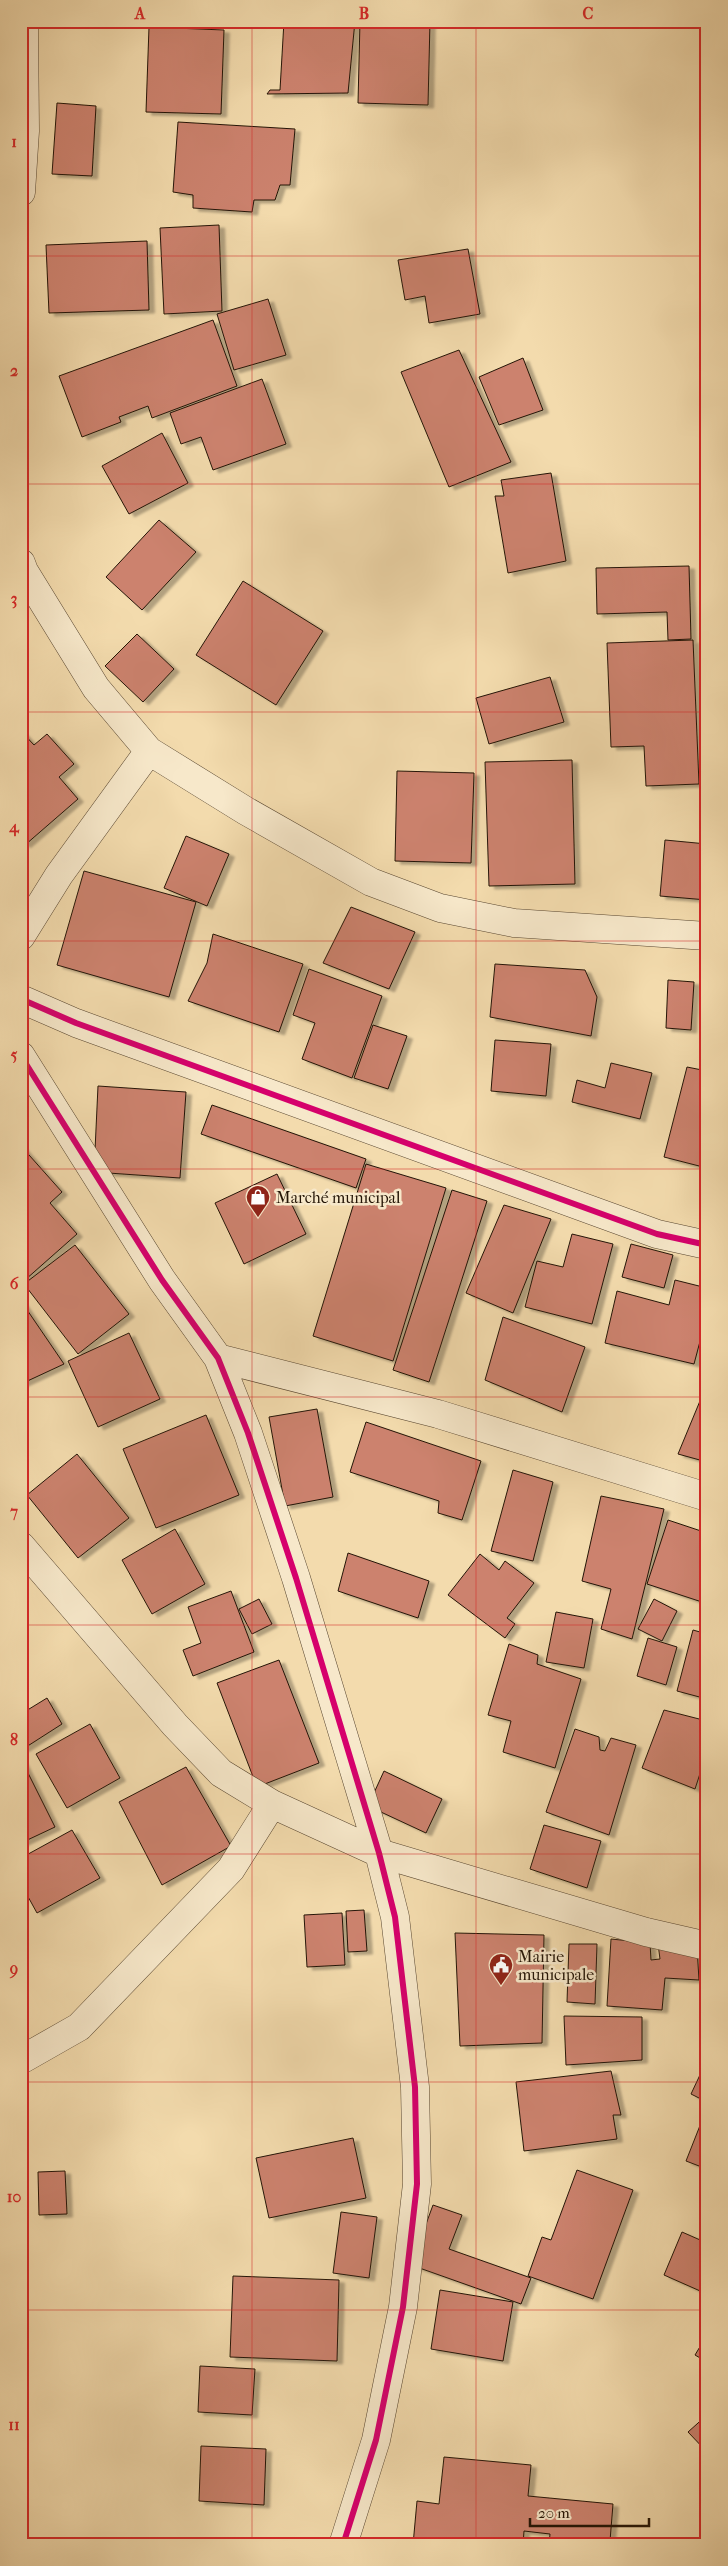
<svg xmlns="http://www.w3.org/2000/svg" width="728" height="2566" font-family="'IM FELL French Canon',serif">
	<defs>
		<filter id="shadow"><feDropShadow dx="5.5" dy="3" stdDeviation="1" flood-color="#0004"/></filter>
	</defs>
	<rect width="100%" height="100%" fill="#f3dbad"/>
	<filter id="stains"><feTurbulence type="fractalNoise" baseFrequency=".004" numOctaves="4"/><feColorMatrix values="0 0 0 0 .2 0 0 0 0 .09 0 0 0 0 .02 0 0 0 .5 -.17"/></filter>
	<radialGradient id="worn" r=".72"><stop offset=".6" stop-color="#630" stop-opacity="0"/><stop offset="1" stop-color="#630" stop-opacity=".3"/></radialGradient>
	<path fill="#cc826e" stroke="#241506" filter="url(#shadow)" d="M284 21H355L348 93 267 94 270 90H280Z
		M360 21H430L428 105 358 103Z
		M149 27 224 30 221 114 146 112Z
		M57 103 96 106 92 176 52 174Z
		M178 122 295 129 290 185H280L275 200H254L252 212 193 208V195L173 192Z
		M219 225 222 311 164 314 160 228Z
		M147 241 149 310 49 313 46 245Z
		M468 249 480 314 429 323 425 296 405 300 398 260Z
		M268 299 286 355 234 370 217 314Z
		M213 320 237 386 152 418 148 406 119 417 121 422 82 437 59 376Z
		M459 350 511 462 449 487 401 372Z
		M523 358 543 410 499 425 479 377Z
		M262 379 286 444 213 470 201 437 181 444 170 413Z
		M162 433 188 483 129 514 102 466Z
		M551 473 566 561 508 573 495 496H504L501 480Z
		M159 520 196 552 142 610 106 577Z
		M689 566 691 639 668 640 667 612 597 614 596 568Z
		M243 581 323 631 276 705 196 655Z
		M137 634 174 669 143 702 105 666Z
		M693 640 699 784 646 786 644 746 611 747 607 643Z
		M550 677 564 722 489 744 476 698Z
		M21 731 34 745 47 734 74 764 59 777 78 799 25 845 21 840Z
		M572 760 575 884 489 886 485 762Z
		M397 771 474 773 471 863 395 861Z
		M186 836 229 854 207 906 164 888Z
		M665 840 707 844V900L660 896Z
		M84 871 196 902 169 997 57 965Z
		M351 907 415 932 389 989 323 963Z
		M213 934 303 964 279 1032 188 1001 207 963Z
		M495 964 585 970 597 997 591 1036 490 1017Z
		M309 969 382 996 352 1078 302 1059 315 1023 293 1015Z
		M668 980 694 982 691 1030 666 1028Z
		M373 1025 407 1036 388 1089 354 1078Z
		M495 1040 551 1044 546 1096 491 1091Z
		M611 1063 652 1073 640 1119 572 1102 577 1080 605 1088Z
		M687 1067 707 1071V1168L664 1157Z
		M98 1086 186 1092 180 1178 94 1172Z
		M212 1105 366 1159 356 1188 201 1134Z
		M21 1146 62 1192 50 1203 77 1234 25 1280 21 1275Z
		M366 1164 446 1188 393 1361 313 1336Z
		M277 1174 306 1234 244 1264 215 1203Z
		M452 1190 487 1201 429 1382 393 1370Z
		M504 1205 551 1219 513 1313 466 1293Z
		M572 1234 613 1244 592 1324 525 1307 537 1261 563 1267Z
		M631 1244 673 1255 664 1288 622 1277Z
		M75 1245 129 1314 78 1354 24 1284Z
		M675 1280 707 1288V1315L694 1364 605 1343 617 1291 669 1305Z
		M21 1301 64 1364 21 1384Z
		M503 1317 585 1347 562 1412 485 1380Z
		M129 1333 160 1399 98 1427 68 1361Z
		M707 1384V1462L678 1454Z
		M317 1409 333 1497 285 1506 269 1417Z
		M206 1415 239 1495 156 1528 123 1449Z
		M366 1422 481 1461 462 1520 438 1513 439 1501 350 1472Z
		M77 1454 129 1518 78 1558 27 1495Z
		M513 1470 553 1482 533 1561 491 1551Z
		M601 1496 664 1509 632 1639 601 1629 611 1589 582 1581Z
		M668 1520 707 1533 705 1603 647 1584Z
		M175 1529 205 1584 152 1614 122 1560Z
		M348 1553 429 1581 418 1618 338 1591Z
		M480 1554 499 1570 505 1561 534 1583 507 1618 515 1624 505 1638 448 1595Z
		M231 1591 254 1652 193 1676 183 1650 201 1643 188 1607Z
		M259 1599 272 1624 252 1634 239 1609Z
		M654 1599 677 1611 662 1641 638 1629Z
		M556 1612 593 1619 584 1668 546 1662Z
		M693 1630 707 1634V1699L677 1691Z
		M648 1638 677 1647 666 1685 637 1676Z
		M509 1644 538 1655 537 1664 581 1679 555 1768 503 1752 511 1721 488 1715Z
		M279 1660 319 1763 257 1787 217 1683Z
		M47 1698 62 1724 23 1749 21 1714Z
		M664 1710 707 1721V1752L695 1789 642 1768Z
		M90 1724 120 1778 67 1808 36 1754Z
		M575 1729 599 1737 600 1750 605 1751 611 1738 636 1745 609 1835 546 1812Z
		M21 1759 55 1827 21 1843Z
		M186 1767 231 1846 162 1885 119 1802Z
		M384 1771 442 1799 426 1833 368 1806Z
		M544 1825 601 1841 587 1888 530 1869Z
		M72 1830 100 1878 37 1913 21 1884V1858Z
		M364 1910 367 1951 348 1952 346 1911Z
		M342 1913 345 1965 307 1967 304 1915Z
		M455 1933 544 1935 542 2043 460 2046Z
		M611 1939 650 1943 651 1960 660 1959 658 1944 697 1948 699 1980 665 1978 662 2010 607 2006Z
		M569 1944H597L595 2004 567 2002Z
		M564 2016 642 2017V2060L566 2065Z
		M707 2060V2102L691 2094Z
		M611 2071 621 2115H613L617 2139 524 2151 516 2082Z
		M701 2123 707 2126V2169L686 2161Z
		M353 2138 366 2198 269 2218 256 2158Z
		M577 2170 633 2190 593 2299 528 2276 542 2237 551 2240Z
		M65 2171 67 2214 39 2215 38 2172Z
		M433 2205 462 2215 449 2249 531 2278 521 2304 411 2265Z
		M341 2212 377 2217 369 2278 333 2273Z
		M682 2232 707 2243V2294L664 2275Z
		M233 2276 339 2280 337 2361 230 2357Z
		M440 2290 513 2302 503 2361 431 2349Z
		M707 2335V2362L695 2355Z
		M200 2366 255 2369 252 2415 198 2412Z
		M707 2415V2452L688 2432Z
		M201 2446 266 2449 264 2505 199 2501Z
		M444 2457 531 2465 528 2496 613 2504 610 2541 594 2540V2545H549L550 2534 524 2531 523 2545H413L417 2501 439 2504Z"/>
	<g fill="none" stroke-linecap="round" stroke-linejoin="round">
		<g stroke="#584630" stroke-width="29">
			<path id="minor" d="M21 192 25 131 24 21
				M21 563 24 571 96 688 149 751 59 875 21 936
				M149 751 246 811 371 882 440 908 514 923 707 936
				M21 999 76 1023 657 1234 707 1245
				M21 1056 162 1280 218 1358 248 1433 296 1578 379 1853 395 1917 415 2087 417 2184 403 2307 376 2440 343 2545
				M218 1358 438 1414 707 1497
				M21 1546 175 1725 221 1773 272 1804 379 1853 646 1932 707 1946
				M21 2060 79 2027 231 1869 272 1804"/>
		</g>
		<use href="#minor" stroke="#f7e8ca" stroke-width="28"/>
		<g stroke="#f7e8ca" stroke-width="9">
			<path id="cycleway" d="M21 999 76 1023 657 1234 707 1245
				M21 1056 162 1280 218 1358 248 1433 296 1578 379 1853 395 1917 415 2087 417 2184 403 2307 376 2440 343 2545"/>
		</g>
		<use href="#cycleway" stroke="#d6006c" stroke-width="6"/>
	</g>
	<path fill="none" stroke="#d62828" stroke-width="1" stroke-opacity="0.55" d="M252 21V2545M476 21V2545M21 256H707M21 484H707M21 712H707M21 941H707M21 1169H707M21 1397H707M21 1625H707M21 1854H707M21 2082H707M21 2310H707"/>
	<defs>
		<g id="shop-pin" transform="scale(1.25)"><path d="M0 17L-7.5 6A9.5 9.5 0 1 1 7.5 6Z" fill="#8f2418" stroke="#f7e8ca"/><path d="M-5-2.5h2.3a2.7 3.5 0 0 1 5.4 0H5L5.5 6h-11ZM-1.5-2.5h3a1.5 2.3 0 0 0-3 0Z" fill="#fff"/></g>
		<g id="civic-pin" transform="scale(1.25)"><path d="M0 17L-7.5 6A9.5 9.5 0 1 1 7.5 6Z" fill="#8f2418" stroke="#f7e8ca"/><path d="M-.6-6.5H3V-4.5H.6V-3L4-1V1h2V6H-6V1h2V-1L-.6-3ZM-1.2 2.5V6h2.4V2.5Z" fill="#fff"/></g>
	</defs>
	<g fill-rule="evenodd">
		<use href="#shop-pin" x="258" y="1197"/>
		<use href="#civic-pin" x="501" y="1965"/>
	</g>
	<g text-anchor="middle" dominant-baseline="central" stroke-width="5" stroke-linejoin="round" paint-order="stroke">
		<g font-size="16" fill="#241506" stroke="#f7e8ca" text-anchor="start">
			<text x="276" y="1197">Marché municipal</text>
			<text x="518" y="1956">Mairie<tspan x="518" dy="18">municipale</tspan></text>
		</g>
	</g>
	<rect width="728" height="2566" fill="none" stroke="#f3dbad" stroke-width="55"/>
	<path d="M530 2518v8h119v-8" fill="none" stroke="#241506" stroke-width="2.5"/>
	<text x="538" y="2518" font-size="15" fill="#241506" stroke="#f7e8ca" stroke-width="4" paint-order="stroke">20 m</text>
	<rect x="28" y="28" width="672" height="2510" fill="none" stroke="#d62828" stroke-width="2"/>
	<g font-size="16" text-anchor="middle" font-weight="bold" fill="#d62828">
		<text x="140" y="19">A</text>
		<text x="364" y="19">B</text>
		<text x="588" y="19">C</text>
		<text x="14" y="147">1</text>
		<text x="14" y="376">2</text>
		<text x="14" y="604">3</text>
		<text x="14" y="832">4</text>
		<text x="14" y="1060">5</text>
		<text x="14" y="1289">6</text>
		<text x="14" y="1517">7</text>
		<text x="14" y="1745">8</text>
		<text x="14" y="1974">9</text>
		<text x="14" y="2202">10</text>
		<text x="14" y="2430">11</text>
	</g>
	<rect width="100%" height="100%" filter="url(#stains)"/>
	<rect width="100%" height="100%" fill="url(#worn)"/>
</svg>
